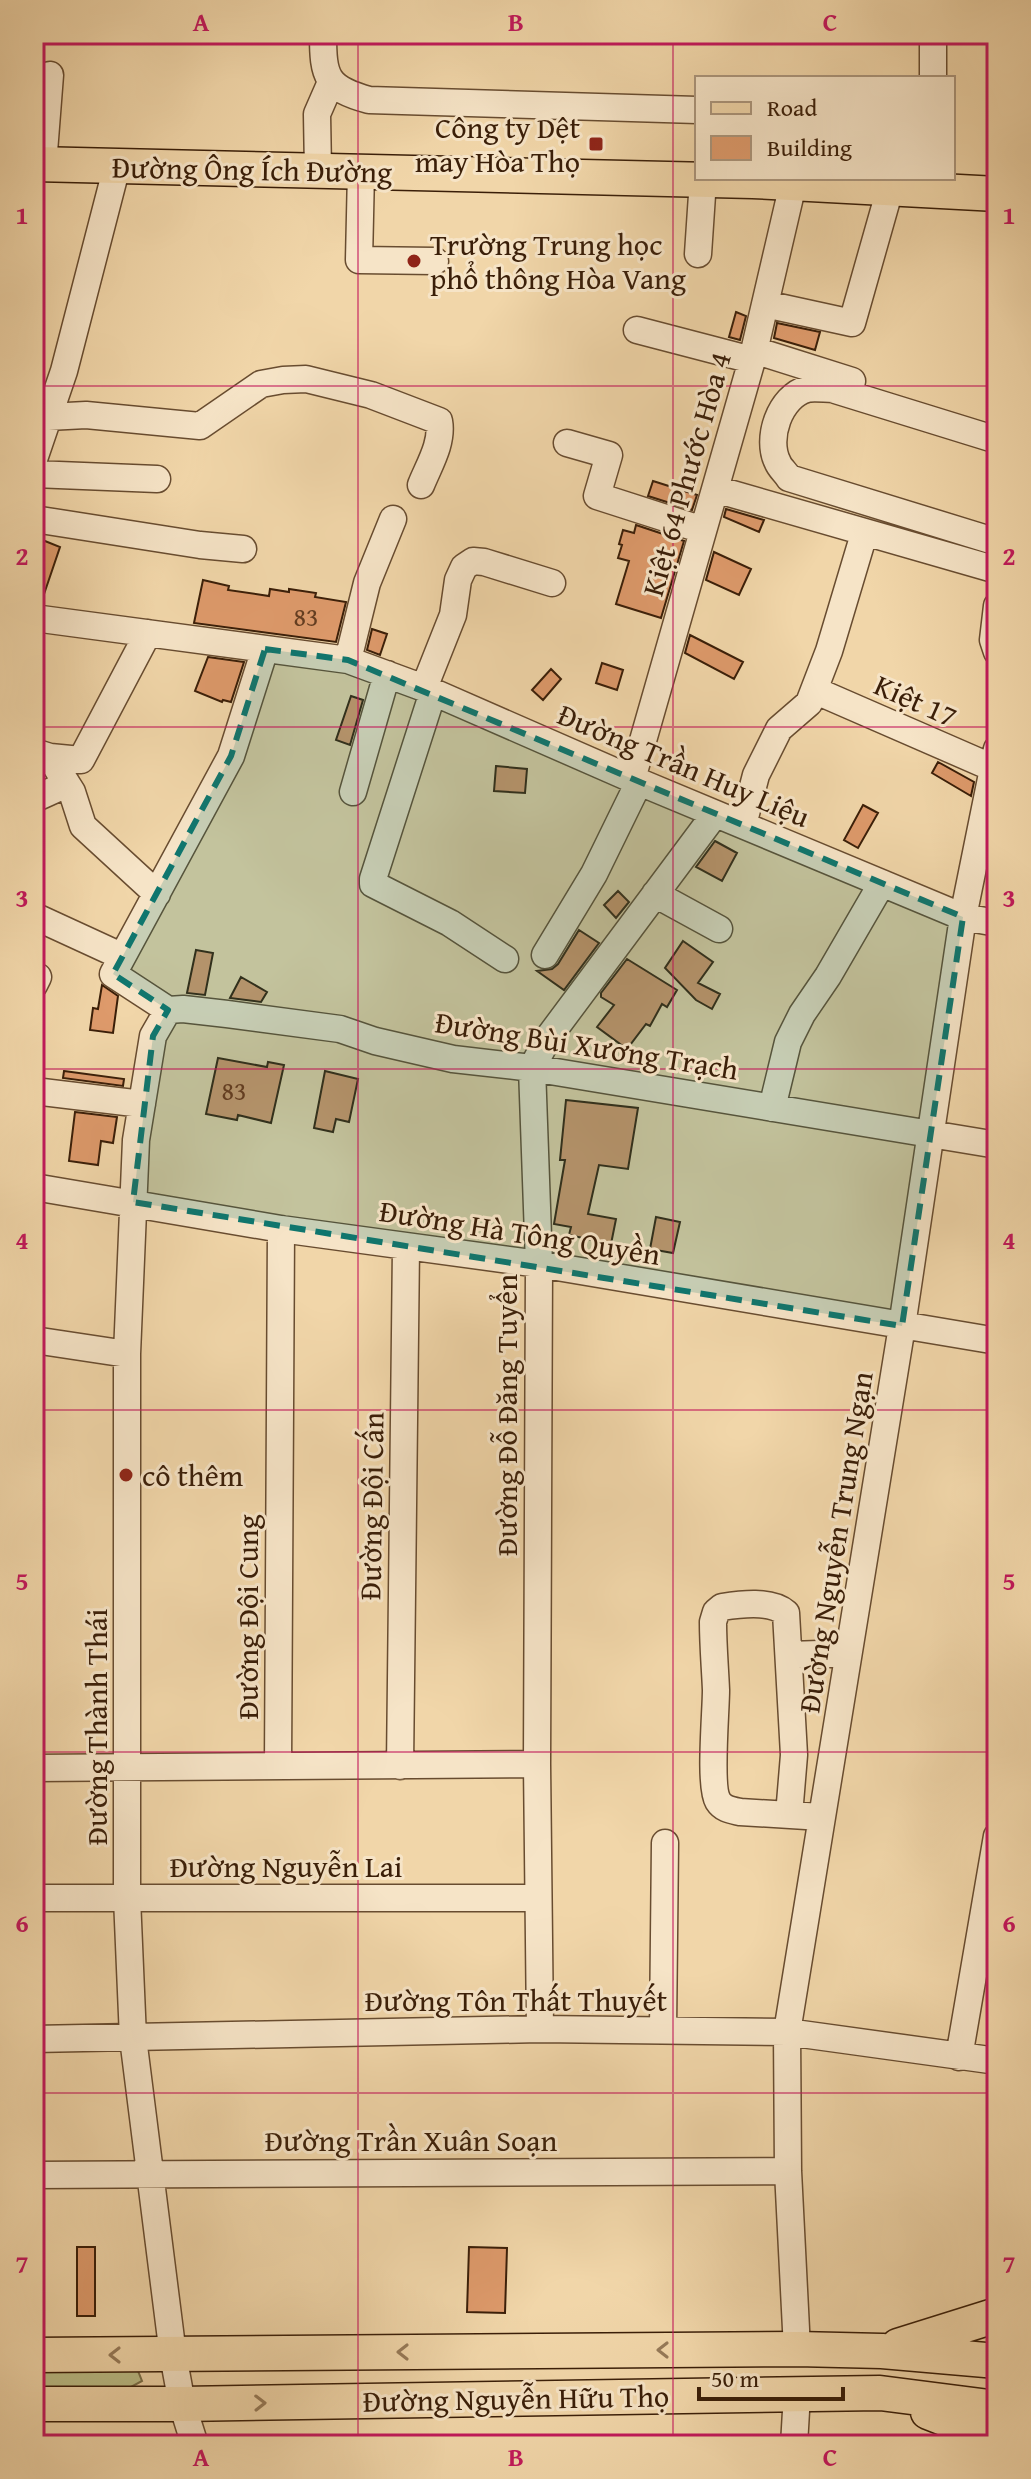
<svg xmlns="http://www.w3.org/2000/svg" width="1031" height="2479" font-family="'Gentium Book Plus',serif">
	<rect width="100%" height="100%" fill="#f1d6a9"/>
	<filter id="stains"><feTurbulence type="fractalNoise" baseFrequency=".0025" numOctaves="4"/><feColorMatrix values="0 0 0 0 .2 0 0 0 0 .09 0 0 0 0 .02 0 0 0 .5 -.17"/></filter>
	<radialGradient id="worn" r=".72"><stop offset=".6" stop-color="#630" stop-opacity="0"/><stop offset="1" stop-color="#630" stop-opacity=".3"/></radialGradient>
	<path fill="#bbbe87" stroke="#7a6e48" stroke-width="2" d="M131 2370 138 2371 142 2381 131 2387 34 2388V2371Z"/>
	<path fill="#de9a6b" stroke="#3a1e08" stroke-width="2" d="M736 312 746 316 740 340 729 337Z
		M777 323 820 332 815 350 774 338Z
		M653 481 697 495 692 510 648 496Z
		M726 509 764 520 759 532 724 517Z
		M636 525 684 541 661 618 616 604 629 561 618 558 622 545 619 544 623 530 634 533Z
		M40 539 60 547 41 603 34 602V555Z
		M714 552 751 569 739 595 706 580Z
		M203 580 229 586 228 590 269 596 270 589 289 592V589L316 593 315 597 346 602 336 642 194 623Z
		M372 629 387 634 380 655 367 650Z
		M690 635 743 662 734 679 685 653Z
		M208 657 244 662 231 702 223 700 222 702 195 691Z
		M602 663 623 670 617 690 596 683Z
		M551 669 561 679 543 700 532 690Z
		M351 696 363 700 350 745 336 740Z
		M938 762 974 782 971 796 932 773Z
		M496 766 527 769 525 793 494 791Z
		M863 805 878 813 858 848 844 840Z
		M715 841 737 853 722 881 696 867Z
		M618 891 629 902 616 918 604 905Z
		M579 930 599 943 564 990 537 971 552 969 558 964Z
		M683 941 713 962 698 983 720 994 712 1009 696 1000 665 968Z
		M196 950 213 953 205 995 187 993Z
		M627 959 677 990 667 1007 662 1004 650 1026 646 1024 627 1049 597 1027 614 1005 601 997V993Z
		M241 977 267 992 261 1002 230 998Z
		M102 985 118 996 113 1033 90 1030 93 1008 98 1009Z
		M218 1058 267 1067 268 1062 284 1065 271 1123 238 1115 237 1120 206 1114Z
		M64 1071 124 1079 123 1086 63 1078Z
		M325 1071 358 1079 349 1122 336 1119 333 1132 314 1128Z
		M566 1100 638 1108 628 1169 599 1165 588 1214 616 1219 611 1244 569 1235 571 1227 554 1224 565 1160H560Z
		M75 1112 117 1117 113 1143 101 1141 98 1165 69 1161Z
		M656 1217 680 1222 673 1253 650 1249Z
		M77 2247H95V2316H77Z
		M469 2247 507 2248 505 2313 467 2312Z"/>
	<g fill="none" stroke-linecap="round" stroke-linejoin="round">
		<g stroke="#684c30" stroke-width="29">
			<path id="minor" d="M323 34C323 77 326 88 369 100L697 110
				M933 34V78
				M43 165 50 75
				M318 171 317 114 331 82
				M361 172 359 260 435 261
				M698 254 703 180
				M765 304 852 323 890 189
				M637 330 752 360
				M754 350 852 381
				M48 417 86 415 200 426 261 384 283 380 306 379 371 395 439 421C443 443 429 465 421 485
				M997 440 832 389C825 389 814 387 807 389 780 396 765 439 778 463 780 468 786 473 789 478L997 542
				M567 443 609 455 597 496 703 530
				M34 459 64 371 117 166
				M34 474 157 479
				M715 489 997 570
				M34 519 200 545 243 549
				M997 606 993 640 997 652
				M34 618 348 660 424 688 632 779 963 917 997 923
				M348 660 367 583 393 519
				M424 688 453 615 458 580 464 567 473 561 484 562 552 583
				M814 690 993 768
				M433 692 373 879V884L450 923 505 959
				M34 752 50 757 81 760 148 633
				M50 757 72 792 83 826 157 894
				M632 779 752 360 793 184
				M353 792 387 674
				M34 799 67 784
				M743 825 756 775 779 729 809 703 829 651 864 534
				M655 894 719 929
				M34 916 121 956
				M545 955 594 874 639 782
				M34 975 38 977 34 985
				M168 1010 153 1036 136 1140 127 1354V1898L133 2038 173 2355 182 2404 195 2445
				M168 1010 183 1009 227 1014 340 1029 375 1041 453 1059 532 1068 997 1145
				M168 1010 113 974 231 756 265 649
				M34 1091 142 1104
				M772 1108 788 1042 802 1014 828 976 882 883
				M34 1187 281 1229 539 1264 997 1341
				M34 1340 127 1354
				M790 1655 848 1653
				M278 1766 281 1229
				M400 1766 406 1247
				M34 1768 537 1764
				M789 1815 794 1755 786 1613C771 1600 741 1604 722 1607L716 1612 713 1622C713 1645 715 1667 716 1690 716 1712 709 1786 718 1801 723 1809 731 1810 740 1812L822 1817
				M34 1898H538
				M540 2029 537 1764 539 1264 532 1068 548 1038 715 814
				M663 2030 665 1843
				M34 2039 540 2029 787 2032 997 2061
				M959 2057 997 1836
				M34 2175 788 2171
				M797 2349 788 2171 787 2032 902 1326 963 917 997 749
				M794 2445 797 2394"/>
		</g>
		<g stroke="#3a1e08" stroke-width="37">
			<path id="major" d="M34 164 753 181 997 194
				M898 2346 997 2315
				M34 2355 797 2349 882 2351 997 2361
				M34 2404H182L880 2393 997 2408
				M928 2412 997 2439"/>
		</g>
		<use href="#minor" stroke="#f6e4c7" stroke-width="26"/>
		<use href="#major" stroke="#f1d6a9" stroke-width="34"/>
	</g>
	<defs><path id="oneway-chevron" d="M-2-3.5L2.5 0L-2 3.5" fill="none" stroke-width="1.6" stroke-linecap="round" stroke-linejoin="round" transform="scale(2)"/></defs>
	<g stroke="#967a58">
		<use href="#oneway-chevron" transform="translate(663 2350) rotate(180)"/>
		<use href="#oneway-chevron" transform="translate(403 2352) rotate(180)"/>
		<use href="#oneway-chevron" transform="translate(115 2355) rotate(180)"/>
		<use href="#oneway-chevron" transform="translate(260 2403) rotate(-1)"/>
	</g>
	<path fill="#0f766e" fill-opacity="0.2" stroke="#0f766e" stroke-width="6" stroke-dasharray="16 10" stroke-linejoin="round" d="M265 649 348 660 963 917 902 1326 133 1202 153 1036 168 1010 113 974 231 756Z"/>
	<path fill="none" stroke="#c2185b" stroke-width="2" stroke-opacity="0.55" d="M358 34V2445M673 34V2445M34 386H997M34 727H997M34 1069H997M34 1410H997M34 1752H997M34 2093H997"/>
	<g fill="#8f2418" stroke="#f6e4c7" stroke-width="3">
		<rect x="588" y="136" width="16" height="16" rx="4"/>
		<circle cx="414" cy="261" r="8"/>
		<circle cx="126" cy="1475" r="8"/>
	</g>
	<g text-anchor="middle" dominant-baseline="central" stroke-width="6" stroke-linejoin="round" paint-order="stroke">
		<g font-size="26" fill="#633d21">
			<text x="306" y="616">83</text>
			<text x="234" y="1090">83</text>
		</g>
		<g font-size="30" fill="#3a1e08" stroke="#f6e4c7" text-anchor="start">
			<text x="580" y="127" text-anchor="end">Công ty Dệt<tspan x="580" dy="34">may Hòa Thọ</tspan></text>
			<text x="430" y="244">Trường Trung học<tspan x="430" dy="34">phổ thông Hòa Vang</tspan></text>
			<text x="142" y="1475">cô thêm</text>
		</g>
		<g font-size="30" fill="#3a1e08" stroke="#f6e4c7">
			<text transform="translate(252 169) rotate(1)">Đường Ông Ích Đường</text>
			<text transform="translate(686 474) rotate(-74)">Kiệt 64 Phước Hòa 4</text>
			<text transform="translate(916 700) rotate(24)">Kiệt 17</text>
			<text transform="translate(684 765) rotate(23)">Đường Trần Huy Liệu</text>
			<text transform="translate(587 1045) rotate(9)">Đường Bùi Xương Trạch</text>
			<text transform="translate(520 1232) rotate(9)">Đường Hà Tông Quyền</text>
			<text transform="translate(506 1415) rotate(-90)">Đường Đỗ Đăng Tuyển</text>
			<text transform="translate(371 1506) rotate(-89)">Đường Đội Cấn</text>
			<text transform="translate(835 1542) rotate(-81)">Đường Nguyễn Trung Ngạn</text>
			<text transform="translate(247 1617) rotate(-90)">Đường Đội Cung</text>
			<text transform="translate(96 1727) rotate(-90)">Đường Thành Thái</text>
			<text x="286" y="1866">Đường Nguyễn Lai</text>
			<text x="516" y="2000">Đường Tôn Thất Thuyết</text>
			<text x="411" y="2140">Đường Trần Xuân Soạn</text>
			<text transform="translate(516 2398) rotate(-1)">Đường Nguyễn Hữu Thọ</text>
		</g>
	</g>
	<rect width="1031" height="2479" fill="none" stroke="#f1d6a9" stroke-width="88"/>
	<rect x="695" y="76" width="260" height="104" fill="#f6e4c7" stroke="#ab957b" stroke-width="2"/>
	<rect x="711" y="102" width="40" height="12" fill="#f1d6a9" stroke="#ab957b" stroke-width="2"/>
	<text x="767" y="116" font-size="24" fill="#3a1e08">Road</text>
	<rect x="711" y="136" width="40" height="24" fill="#de9a6b" stroke="#ab957b" stroke-width="2"/>
	<text x="767" y="156" font-size="24" fill="#3a1e08">Building</text>
	<path d="M699 2387v12h144v-12" fill="none" stroke="#3a1e08" stroke-width="4"/>
	<text x="711" y="2387" font-size="24" fill="#3a1e08" stroke="#f6e4c7" stroke-width="6" paint-order="stroke">50 m</text>
	<rect x="44" y="44" width="943" height="2391" fill="none" stroke="#c2185b" stroke-width="3"/>
	<g font-size="26" text-anchor="middle" font-weight="bold" fill="#c2185b">
		<text x="201" y="31">A</text>
		<text x="516" y="31">B</text>
		<text x="830" y="31">C</text>
		<text x="22" y="224">1</text>
		<text x="1009" y="224">1</text>
		<text x="22" y="565">2</text>
		<text x="1009" y="565">2</text>
		<text x="22" y="907">3</text>
		<text x="1009" y="907">3</text>
		<text x="22" y="1249">4</text>
		<text x="1009" y="1249">4</text>
		<text x="22" y="1590">5</text>
		<text x="1009" y="1590">5</text>
		<text x="22" y="1932">6</text>
		<text x="1009" y="1932">6</text>
		<text x="22" y="2273">7</text>
		<text x="1009" y="2273">7</text>
		<text x="201" y="2466">A</text>
		<text x="516" y="2466">B</text>
		<text x="830" y="2466">C</text>
	</g>
	<rect width="100%" height="100%" filter="url(#stains)"/>
	<rect width="100%" height="100%" fill="url(#worn)"/>
</svg>
